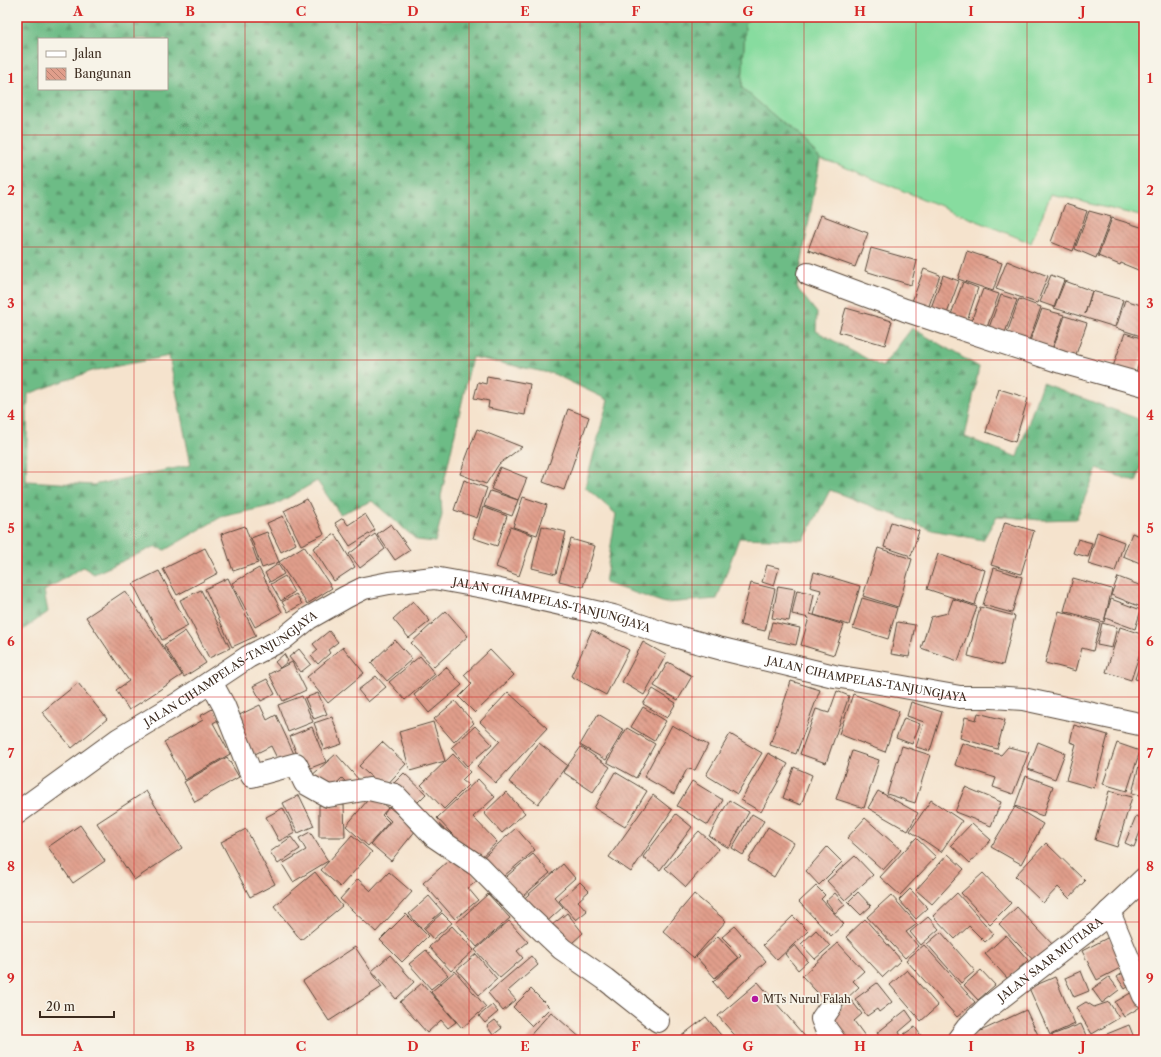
<svg xmlns="http://www.w3.org/2000/svg" width="1161" height="1057" font-family="'Libre Caslon Text',serif">
	<defs>
		<pattern id="forest-firs" width="22" height="20" patternUnits="userSpaceOnUse"><rect width="22" height="20" fill="#6dbc86"/><path d="M5 1l3.5 6h-7zM16 11l3.5 6h-7z" fill="#5b996d"/></pattern>
		<pattern id="building-back-hatch" width="6" height="6" patternUnits="userSpaceOnUse"><rect width="6" height="6" fill="#e09e8b"/><path d="M-1 5l2 2M0 0l6 6M5-1l2 2" fill="none" stroke="#b78171"/></pattern>
	</defs>
	<rect width="100%" height="100%" fill="#f7f3e8"/>
	<filter id="ink" filterUnits="userSpaceOnUse"><feTurbulence type="fractalNoise" baseFrequency=".025" numOctaves="2"/><feDisplacementMap in="SourceGraphic" scale="8" xChannelSelector="R" yChannelSelector="G"/><feConvolveMatrix kernelMatrix="1 2 1 2 8 2 1 2 1" color-interpolation-filters="sRGB"/></filter>
	<filter id="wash" filterUnits="userSpaceOnUse"><feTurbulence type="fractalNoise" baseFrequency=".012" numOctaves="4" result="noise"/><feDisplacementMap in="SourceGraphic" scale="16" xChannelSelector="R" yChannelSelector="G"/><feGaussianBlur stdDeviation="0.9" result="paint"/><feColorMatrix in="noise" values="0 0 0 0 0 0 0 0 0 0 0 0 0 0 0 0 0 1.4 0 .05"/><feComposite in="paint" operator="in"/></filter>
	<g filter="url(#wash)">
		<rect width="100%" height="100%" fill="#f5e3cd"/>
		<path fill="#87dc9f" stroke="#61835e" d="M750 17H1144V217L1051 194 1031 243 837 164 820 159 806 143 742 88 745 23Z"/>
		<path fill="url(#forest-firs)" stroke="#547352" fill-rule="evenodd" d="M17 17H750L745 23 742 88 806 143 820 159 797 288 817 313 816 331 882 367 912 328 979 367 965 437 1017 457 1042 383 1141 420C1149 440 1143 463 1136 482L1097 469 1076 519 1040 520 997 516 983 540 932 530 830 490 804 540 739 538 717 599 665 603 605 583 616 514 585 487 608 400 554 374 472 357 441 496 442 515 435 542 417 540 372 501 340 514 317 481 275 505 221 517 165 550 154 547 94 574 83 567 44 591 48 612 17 634ZM39 39H167V89H39ZM169 356 191 465 93 485 26 481 28 394 92 371Z"/>
		<g id="blocks">
			<path fill="url(#building-back-hatch)" d="M1065 204 1087 211 1073 251 1051 242Z
				M1089 211 1111 217 1096 258 1075 249Z
				M821 215 868 233 855 267 808 250Z
				M1112 218 1144 228V268L1143 272 1121 263 1120 265 1098 256Z
				M871 248 917 261 911 285 865 271Z
				M967 251 1002 263 993 291 958 279Z
				M1007 261 1034 272 1035 271 1048 276 1037 303 996 289Z
				M924 269 940 275 926 314 910 307Z
				M943 275 959 281 945 319 929 313Z
				M1051 275 1064 280 1054 307 1040 302Z
				M1065 281 1092 291 1085 314 1092 291 1123 300 1115 327 1054 308Z
				M963 282 978 288 965 327 949 320Z
				M983 289 999 294 985 333 969 327Z
				M1001 295 1017 300 1003 338 987 333Z
				M1019 299 1041 307 1027 346 1005 339Z
				M1125 300 1144 306 1140 325 1144 314V337L1116 328Z
				M846 308 892 321 885 345 839 332Z
				M1042 309 1064 315 1050 355 1028 346Z
				M1065 316 1087 323 1073 363 1051 354Z
				M1125 333 1144 339V349L1133 381 1111 372Z
				M487 376 530 384 525 415 488 408 489 401 474 398 478 382 486 384Z
				M999 389 1028 398 1015 442 986 432Z
				M568 409 589 417 564 490 543 482Z
				M477 429 522 447 499 464 486 484 460 474Z
				M500 467 527 478 518 500 491 489Z
				M464 480 487 488 477 518 454 510Z
				M490 491 518 500 512 516 484 506Z
				M523 497 547 505 537 535 513 527Z
				M307 499 324 534 301 545 284 511Z
				M483 507 507 516 497 546 473 538Z
				M365 514 375 530 350 546 335 523 343 518 348 525Z
				M283 516 296 544 281 552 267 523Z
				M891 522 919 531 911 556 884 547Z
				M1005 522 1034 531 1021 574 991 565Z
				M391 524 410 550 395 560 377 534Z
				M245 526 258 563 233 571 221 534Z
				M542 526 566 532 556 574 532 568Z
				M510 527 533 535 519 576 496 567Z
				M267 532 279 562 262 568 251 538Z
				M1097 532 1124 542 1115 572 1088 564Z
				M1132 533 1144 538V553L1140 563 1123 556Z
				M335 534 355 567 334 581 313 548Z
				M375 534 385 549 360 568 349 554Z
				M571 539 595 546 583 587 559 581Z
				M1078 539 1092 543 1088 557 1073 553Z
				M304 546 332 588 307 604 279 562Z
				M205 548 218 573 177 595 163 569Z
				M878 548 912 559 898 607 863 596Z
				M938 554 985 570 975 605 927 589Z
				M1144 562V576L1140 574Z
				M278 564 284 574 270 582 265 573Z
				M767 565 779 568 774 586 762 582Z
				M259 568 282 612 255 627 232 583Z
				M994 568 1022 577 1012 613 983 605Z
				M159 571 188 626 162 640 133 584Z
				M814 572 860 586 849 625 814 615 821 590 810 587Z
				M285 576 294 592 281 601 271 584Z
				M1118 577 1144 587V598L1141 607 1111 595Z
				M228 578 256 636 232 647 205 589Z
				M1073 578 1112 589 1104 622 1064 611Z
				M751 583 775 589 765 631 740 625Z
				M778 586 795 589 789 621 772 618Z
				M201 590 230 648 209 658 180 600Z
				M797 590 814 594 810 614 844 625 834 655 801 645 809 618 792 614Z
				M125 591 182 675 129 710 116 690 129 681 86 617Z
				M296 594 302 604 288 612 282 602Z
				M862 598 897 608 888 639 853 628Z
				M953 599 977 607 958 661 921 648 931 617 948 613Z
				M1111 599 1141 610 1135 629 1105 618Z
				M413 601 430 621 409 638 393 619Z
				M980 607 1015 616 1003 665 968 656Z
				M1144 610V625L1139 623Z
				M446 611 468 636 434 667 411 643Z
				M1059 611 1100 623 1093 651 1082 648 1076 671 1045 663Z
				M772 622 800 628 796 645 768 639Z
				M897 622 915 625 909 657 891 654Z
				M1102 623 1117 627 1112 648 1097 645Z
				M1120 627 1144 635V641L1131 680 1106 672Z
				M592 630 629 650 606 695 571 676Z
				M185 631 206 663 184 677 164 645Z
				M329 631 338 642 328 650 330 653 318 664 311 656 318 650 313 644Z
				M395 640 412 659 387 681 371 663Z
				M643 642 666 655 644 695 622 682Z
				M343 647 364 673 328 703 307 677Z
				M299 649 311 664 301 672 289 657Z
				M490 650 514 675 475 713 459 697 472 684 464 675Z
				M1144 650V681L1135 679Z
				M284 654 288 661 280 668 275 662Z
				M420 656 435 674 405 700 389 682Z
				M292 662 306 690 283 701 269 674Z
				M668 662 692 676 678 700 654 686Z
				M446 667 462 685 429 713 414 695Z
				M376 676 386 687 368 702 358 690Z
				M267 679 275 694 261 701 253 686Z
				M791 681 820 690 796 754 770 745Z
				M78 683 107 719 72 748 42 712Z
				M653 689 676 703 667 718 643 704Z
				M837 691 849 696 826 763 800 754 816 709 829 713Z
				M508 692 547 728 496 783 477 766 500 741 480 722Z
				M318 693 327 714 314 719 305 698Z
				M853 694 899 711 885 752 839 734Z
				M302 696 313 722 288 732 278 705Z
				M455 701 474 723 454 742 434 719Z
				M911 702 942 712 930 751 916 747 924 722 907 716Z
				M260 705 267 720 276 715 295 756 280 764 271 746 249 757 231 719Z
				M643 707 666 721 654 741 631 727Z
				M214 708 220 719 213 723 230 754 185 780 164 742 203 720 200 716Z
				M978 713 1005 720 997 749 960 738 965 717 976 720Z
				M598 714 624 730 606 760 580 745Z
				M332 717 342 744 324 750 314 723Z
				M904 718 920 724 912 744 896 738Z
				M433 722 445 761 410 771 399 732Z
				M672 725 708 745 695 770 687 769 674 794 644 777Z
				M1074 725 1108 735 1094 788 1066 780 1076 744 1070 742Z
				M475 726 492 744 467 766 451 748Z
				M312 727 326 762 303 771 290 736Z
				M627 728 655 744 636 778 607 762Z
				M730 734 762 753 737 794 706 775Z
				M382 742 406 764 384 788 359 766Z
				M1038 742 1065 753 1055 779 1028 769Z
				M539 743 567 765 538 804 509 782Z
				M962 743 1001 755 1008 747 1029 752 1013 794 993 787 996 778 955 765Z
				M1117 743 1140 751 1127 791 1103 784Z
				M902 746 930 755 915 803 887 794Z
				M581 747 610 767 593 792 563 772Z
				M852 751 879 760 864 808 836 799Z
				M768 753 788 764 761 812 741 800Z
				M336 754 360 781 351 788 342 778 325 794 310 777Z
				M453 754 470 772 462 780 468 785 444 809 421 785Z
				M1142 754 1144 755V796L1132 793Z
				M227 757 239 777 195 802 184 782Z
				M794 767 812 775 801 805 783 798Z
				M615 772 647 791 625 827 594 808Z
				M404 773 426 794 411 809 389 788Z
				M1026 776 1053 786 1043 816 1015 806Z
				M478 779 495 797 473 817 497 842 477 861 437 818Z
				M692 781 723 800 708 825 677 806Z
				M965 787 1001 802 991 826 955 812Z
				M146 791 182 848 134 880 97 823Z
				M878 791 918 813 908 831 868 808Z
				M1109 791 1132 797 1117 847 1095 840Z
				M506 792 525 813 502 833 484 813Z
				M299 795 314 826 298 833 283 803Z
				M372 795 388 808 382 815 389 822 368 846 346 826Z
				M653 795 672 810 631 872 609 857Z
				M729 800 749 812 729 848 709 836Z
				M931 800 962 821 941 852 910 831Z
				M319 805H344L345 837H319Z
				M389 807 416 830 391 861 371 844 391 821 384 814Z
				M1015 807 1043 824 1021 864 991 847Z
				M283 808 295 833 279 841 266 817Z
				M676 814 692 827 660 870 643 857Z
				M752 814 764 821 743 855 732 848Z
				M1136 816 1144 819V822L1134 847 1125 843Z
				M865 818 901 850 883 870 847 838Z
				M972 823 991 840 970 863 951 845Z
				M80 825 105 861 73 883 48 847Z
				M768 827 794 843 774 877 748 861Z
				M516 828 535 850 498 881 480 860Z
				M246 829 275 884 250 897 221 842Z
				M699 831 719 849 686 887 665 868Z
				M310 832 328 861 293 882 282 864 306 850 299 838Z
				M352 835 372 852 340 887 321 870Z
				M291 837 300 849 278 864 270 852Z
				M916 838 936 857 900 895 880 877Z
				M1046 843 1085 881 1069 898 1058 887 1043 903 1015 876Z
				M827 847 842 862 819 885 806 871Z
				M456 854 478 880 468 888 478 900 455 919 423 883Z
				M533 854 550 873 517 901 500 882Z
				M948 854 964 869 932 904 916 890Z
				M855 856 873 875 845 900 827 881Z
				M563 864 575 878 554 897 563 907 541 927 519 903Z
				M315 872 342 906 301 940 274 906Z
				M389 872 412 892 376 932 340 899 358 879 371 891Z
				M983 873 1011 903 990 924 961 893Z
				M580 882 589 891 578 901 587 911 576 920 559 901Z
				M816 886 825 895 821 899 844 924 831 936 799 902Z
				M910 889 928 908 916 919 899 900Z
				M858 892 871 906 861 915 848 902Z
				M835 893 845 905 835 913 826 901Z
				M957 893 994 934 985 942 969 926 955 939 933 916Z
				M488 894 510 918 477 947 456 923Z
				M694 894 726 921 694 958 663 931Z
				M891 895 917 924 906 932 918 946 905 958 867 917Z
				M429 896 442 911 422 929 409 914Z
				M1017 907 1054 946 1036 963 999 924Z
				M442 913 452 923 433 939 424 929Z
				M567 913 583 933 571 944 564 936 558 941 547 929Z
				M406 914 428 936 402 962 380 940Z
				M793 916 808 931 777 960 763 945Z
				M928 917 939 929 921 945 910 932Z
				M865 919 901 960 883 977 846 937Z
				M509 921 528 942 517 951 523 958 500 978 475 950Z
				M452 926 474 950 451 971 429 947Z
				M735 926 766 961 727 998 713 982 741 956 722 937Z
				M816 930 830 946 815 959 801 944Z
				M941 932 975 971 961 983 927 944Z
				M1006 935 1028 960 1008 979 985 954Z
				M718 936 738 958 715 978 696 957Z
				M1109 937 1124 966 1097 980 1082 951Z
				M838 943 864 971 853 981 859 987 844 1001 839 995 828 1004 802 976Z
				M795 945 808 961 798 970 785 954Z
				M924 945 975 1002 957 1017 906 960Z
				M355 947 382 987 329 1021 303 981Z
				M426 950 448 975 431 989 409 964Z
				M476 954 497 979 479 995 457 970Z
				M390 955 414 982 396 999 372 971Z
				M531 956 538 965 508 991 516 1000 503 1011 488 993Z
				M907 970 938 1006 921 1021 890 985Z
				M981 970 995 985 978 1000 964 985Z
				M1127 970 1135 982 1125 989 1117 977Z
				M455 971 486 1007 462 1028 431 992Z
				M1081 971 1089 991 1074 997 1065 978Z
				M1055 977 1075 1024 1050 1035 1029 988Z
				M1109 977 1119 990 1102 1003 1092 989Z
				M758 982 808 1040H765L762 1037 758 1040H739L718 1016Z
				M422 983 456 1022 448 1028 441 1020 427 1033 400 1002Z
				M877 983 892 1002 879 1012 877 1009 867 1016 855 999Z
				M531 989 550 1008 532 1026 513 1007Z
				M1134 991 1142 1006 1124 1017 1115 1002Z
				M851 1000 862 1014 854 1021 868 1040H841L826 1019Z
				M1086 1002 1094 1007 1109 1002 1119 1018 1092 1034 1076 1008Z
				M492 1005 498 1012 485 1023 479 1016Z
				M906 1010 913 1020 899 1032 901 1036 896 1040H882L877 1033Z
				M1026 1010 1040 1039 974 1040 972 1035Z
				M551 1012 583 1040H526Z
				M706 1017 725 1040H676Z
				M495 1020 502 1028 493 1035 487 1026Z
				M1081 1024 1088 1040H1054L1052 1035Z
				M1129 1025 1135 1040H1092Z
				M915 1027 924 1040H904L907 1038 904 1034Z"/>
		</g>
	</g>
	<g filter="url(#ink)">
		<use href="#blocks" fill-opacity="0" stroke="#574638" stroke-width="1"/>
		<g fill="none" stroke-linecap="round" stroke-linejoin="round">
			<g stroke="#574638" stroke-width="24">
				<g id="minor">
					<path d="M808 274 905 310 1061 362 1144 385"/>
					<path d="M211 682 224 706 252 776 296 764 305 783 328 796 369 789 395 795 435 837 478 866 525 914 562 949 605 979 658 1021"/>
					<path d="M1109 912 1144 996"/>
					<path d="M831 1006 822 1019 826 1029 834 1040"/>
					<path id="s1" d="M958 1040 967 1028 986 1009 1101 920 1109 912 1144 879"/>
				</g>
			</g>
			<g stroke="#574638" stroke-width="24">
				<g id="secondary">
					<path id="s2" d="M17 813 119 739 179 703 248 657 283 639 309 618 346 597 364 588 389 583 434 578 495 589 613 616 663 633 722 649 834 676 898 686 960 697H992L1023 699 1144 725"/>
				</g>
			</g>
			<use href="#minor" stroke="#fff" stroke-width="22"/>
			<use href="#secondary" stroke="#fff" stroke-width="22"/>
		</g>
	</g>
	<path fill="none" stroke="#d62828" stroke-width="1" stroke-opacity="0.55" d="M134 17V39M245 17V1040M357 17V1040M469 17V1040M580 17V1040M692 17V1040M804 17V1040M916 17V1040M1027 17V1040M134 89V1040M17 135H1144M17 247H1144M17 360H1144M17 472H1144M17 585H1144M17 697H1144M17 810H1144M17 922H1144"/>
	<circle fill="#b5179e" stroke="#f7f3e8" stroke-width="1.5" cx="755" cy="999" r="4"/>
	<g text-anchor="middle" dominant-baseline="central" stroke-width="3.5" stroke-linejoin="round" paint-order="stroke">
		<g font-size="11" fill="#3b2a1e" stroke="#f7f3e8">
			<text stroke="none"><textPath href="#s2" startOffset="606">JALAN CIHAMPELAS-TANJUNGJAYA</textPath></text>
			<text stroke="none"><textPath href="#s2" startOffset="258">JALAN CIHAMPELAS-TANJUNGJAYA</textPath></text>
			<text stroke="none"><textPath href="#s2" startOffset="930">JALAN CIHAMPELAS-TANJUNGJAYA</textPath></text>
			<text stroke="none"><textPath href="#s1" startOffset="123">JALAN SAAR MUTIARA</textPath></text>
		</g>
		<g font-size="11" fill="#3b2a1e" stroke="#f7f3e8" text-anchor="start">
			<text x="763" y="999">MTs Nurul Falah</text>
		</g>
	</g>
	<rect width="1161" height="1057" fill="none" stroke="#f7f3e8" stroke-width="44"/>
	<rect x="38" y="38" width="130" height="52" fill="#f7f3e8" stroke="#aca397"/>
	<rect x="46" y="51" width="20" height="6" fill="#ffffff" stroke="#aca397"/>
	<text x="74" y="58" font-size="12" fill="#3b2a1e">Jalan</text>
	<rect x="46" y="68" width="20" height="12" fill="url(#building-back-hatch)" stroke="#aca397"/>
	<text x="74" y="78" font-size="12" fill="#3b2a1e">Bangunan</text>
	<path d="M40 1011v6h74v-6" fill="none" stroke="#3b2a1e" stroke-width="2"/>
	<text x="46" y="1011" font-size="12" fill="#3b2a1e" stroke="#f7f3e8" stroke-width="3" paint-order="stroke">20 m</text>
	<rect x="22" y="22" width="1117" height="1013" fill="none" stroke="#d62828" stroke-width="1.5"/>
	<g font-size="13" text-anchor="middle" font-weight="bold" fill="#d62828">
		<text x="78" y="16">A</text>
		<text x="190" y="16">B</text>
		<text x="301" y="16">C</text>
		<text x="413" y="16">D</text>
		<text x="525" y="16">E</text>
		<text x="636" y="16">F</text>
		<text x="748" y="16">G</text>
		<text x="860" y="16">H</text>
		<text x="971" y="16">I</text>
		<text x="1083" y="16">J</text>
		<text x="11" y="83">1</text>
		<text x="1150" y="83">1</text>
		<text x="11" y="195">2</text>
		<text x="1150" y="195">2</text>
		<text x="11" y="308">3</text>
		<text x="1150" y="308">3</text>
		<text x="11" y="420">4</text>
		<text x="1150" y="420">4</text>
		<text x="11" y="533">5</text>
		<text x="1150" y="533">5</text>
		<text x="11" y="646">6</text>
		<text x="1150" y="646">6</text>
		<text x="11" y="758">7</text>
		<text x="1150" y="758">7</text>
		<text x="11" y="871">8</text>
		<text x="1150" y="871">8</text>
		<text x="11" y="983">9</text>
		<text x="1150" y="983">9</text>
		<text x="78" y="1051">A</text>
		<text x="190" y="1051">B</text>
		<text x="301" y="1051">C</text>
		<text x="413" y="1051">D</text>
		<text x="525" y="1051">E</text>
		<text x="636" y="1051">F</text>
		<text x="748" y="1051">G</text>
		<text x="860" y="1051">H</text>
		<text x="971" y="1051">I</text>
		<text x="1083" y="1051">J</text>
	</g>
</svg>
